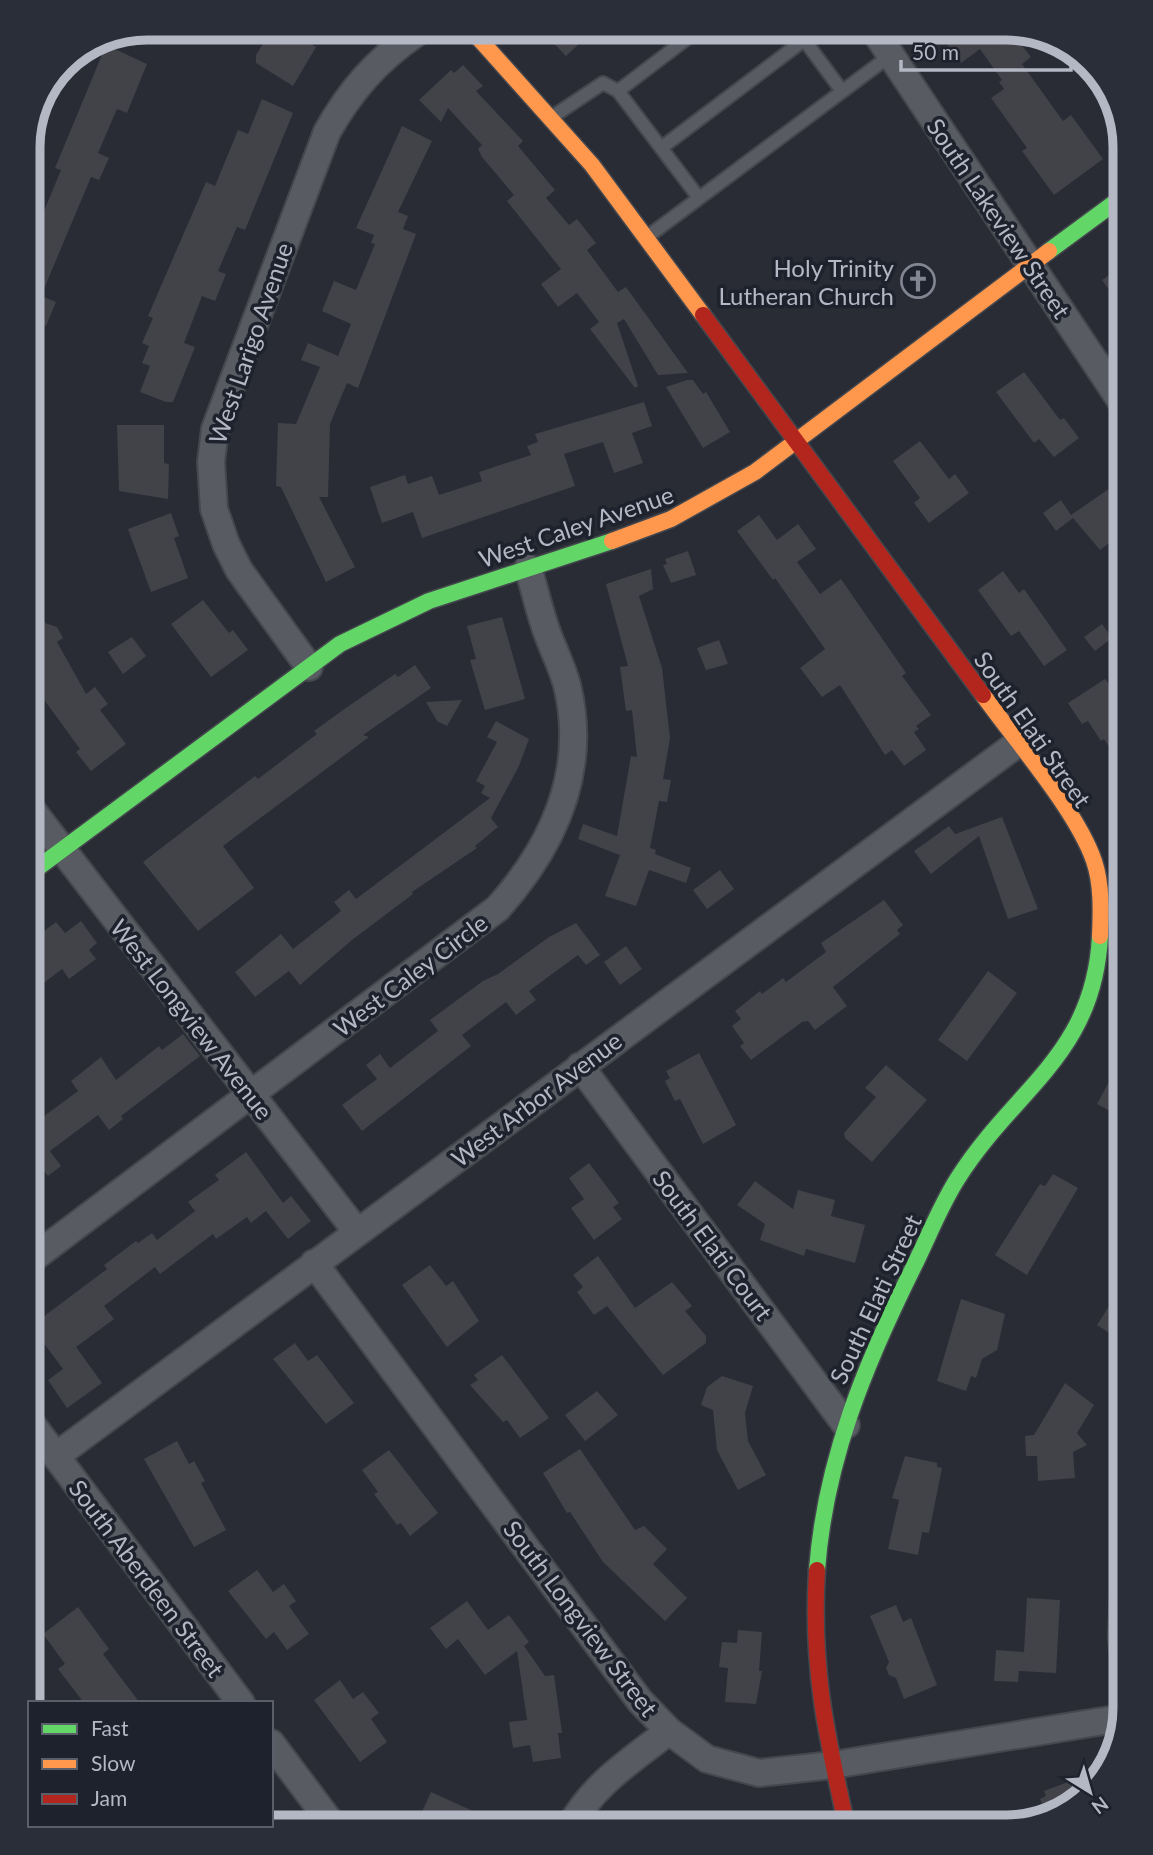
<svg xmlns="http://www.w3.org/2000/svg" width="1153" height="1855" font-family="Lato,sans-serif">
	<rect width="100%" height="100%" fill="#292c34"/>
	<path fill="#414349" d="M1008 28 1031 57 1022 64 1063 121 1071 115 1103 159 1054 195 1022 151 1027 148 991 98 1004 89 999 82 1002 80 980 49 961 63 942 37 954 29Z
		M592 32 566 56 544 33H564Z
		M285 35H296L316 47 293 86 256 63V55L268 36 281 43Z
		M106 45 147 64 127 113 117 109 98 153 109 158 99 180 91 177 41 296 56 302 46 326 31 320 28 326V237L35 222 39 223 61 170 55 168Z
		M463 65 483 86 476 91 523 141 518 146 555 190 546 198 569 225 577 219 596 243 587 250 618 292 626 287 688 373 658 375 624 319 617 323 638 386 635 388 590 329 599 322 577 293 558 307 541 284 561 269 507 201 514 195 482 157 478 149 482 145 448 108 441 122 419 100 451 70 454 73Z
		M262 99 293 113 245 230 237 227 218 271 226 274 215 301 202 296 184 343 195 347 173 402H166L140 392 150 366 142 363 149 346 142 343 153 318 148 316 206 182 215 186 238 130 248 134Z
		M402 126 432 141 398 212 408 216 403 229 416 234 358 388 347 383 330 424 328 497H319L355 567 326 582 281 487 276 486 278 423 296 424 320 367 301 360 308 343 338 356 351 324 322 311 334 281 356 290 375 244 371 243 374 235 356 228Z
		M1125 264V312L1102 280Z
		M1024 372 1060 420 1064 418 1079 438 1054 457 1039 439 1034 443 996 392Z
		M687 380H693L703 394 706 392 730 432 703 448 666 387Z
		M644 402 652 426 632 433 643 463 614 473 603 442 564 454 575 486 422 538 413 512 382 523 370 487 405 475 408 484 432 476 439 495 482 481 479 472 531 455 527 446 538 442 535 434Z
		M117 425H164V463L169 464 168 499 119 491Z
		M920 441 949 479 955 474 969 493 929 523 914 503 920 498 893 461Z
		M1113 486 1125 503V559L1112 541 1100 550 1073 518 1056 531 1043 513 1061 500 1071 515Z
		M171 513 179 536 174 538 188 578 151 592 128 529Z
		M759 515 777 540 798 524 816 549 797 562 820 594 841 579 906 673 902 676 931 715 916 726 919 729 914 732 926 750 904 766 892 750 885 755 840 685 822 697 800 668 825 649 775 578 773 580 737 531Z
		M688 551 696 575 671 583 663 565 667 564 665 559Z
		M651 569 653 589 639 596 662 668 670 738 663 779 671 780 667 802 659 801 650 848 656 850 655 854 691 868 686 883 649 870 636 906 605 896 620 855 578 839 583 824 617 836 631 756 637 757 632 710 626 711 620 667 628 666 606 584Z
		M1003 571 1019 593 1024 589 1067 650 1044 666 1019 631 1011 636 978 590Z
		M28 584H31L45 623 57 627 63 638 57 642 86 694 95 687 108 704 100 710 126 744 91 771 76 752 80 749 42 697 38 699 28 681 35 675 28 663Z
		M203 600 229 633 233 630 248 650 211 677 171 624Z
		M502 617 525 699 485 710 470 660 476 659 467 626Z
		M1102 624 1112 638 1095 651 1084 637Z
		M132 637 146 656 123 674 108 652Z
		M719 640 728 664 706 670 697 648Z
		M415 665 431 688 363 735 369 737 223 846 254 888 198 931 143 862 255 776 258 779 317 734 314 731 343 710 395 674 398 677Z
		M1118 678 1125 689V771L1104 739 1101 741 1088 721 1082 724 1068 703 1105 679 1109 684Z
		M462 700 447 726 437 721 426 702Z
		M496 721 529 739 519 766 491 818 498 827 475 846 477 848 412 892 413 894 352 940 300 985 289 971 255 997 235 972 281 934 293 949 341 911 334 902 349 890 356 899 490 798 481 793 485 786 476 781 497 742 487 737Z
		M1002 817 1038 909 1008 919 979 836 931 874 914 851 949 826 955 834Z
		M720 870 734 889 707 909 693 890Z
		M884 900 903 925 897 930 900 934 833 987 847 1006 815 1030 808 1021 802 1022 751 1060 740 1046 744 1043 732 1026 741 1019 735 1011 760 991 762 994 783 978 786 982 826 952 821 943Z
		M81 921 97 943 89 950 96 959 69 979 62 969 28 995V943L56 922 65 933Z
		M576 923 600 955 586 965 578 955 529 991 536 1000 516 1015 506 1002 462 1035 471 1046 362 1131 342 1105 377 1079 366 1065 380 1054 390 1068 438 1031 430 1020 483 981 498 974 549 937Z
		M626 946 642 969 620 985 604 962Z
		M988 971 1017 993 967 1061 938 1040Z
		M183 1034 200 1056 121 1116 123 1119 109 1130 98 1115 50 1151 61 1166 48 1176 37 1162 28 1168V1128L78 1091 71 1081 101 1057 116 1080 159 1046 162 1050Z
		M1125 1052V1119L1097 1104Z
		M699 1053 736 1125 703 1144 680 1099 675 1101 665 1081 670 1078 666 1071Z
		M886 1065 927 1100 872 1162 845 1138 844 1133 876 1097 865 1088Z
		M246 1152 283 1203 291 1196 311 1221 288 1239 266 1211 251 1223 247 1217 216 1239 213 1234 160 1274 155 1267 104 1306 114 1319 76 1347 102 1383 67 1408 48 1380 63 1369 31 1326 107 1269 104 1265 136 1241 138 1243 152 1233 157 1240 195 1211 188 1202 219 1180 215 1175Z
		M589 1163 619 1203 613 1207 622 1219 594 1240 571 1208 584 1199 569 1178Z
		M1053 1174 1078 1188 1027 1275 995 1255 1040 1184 1045 1186Z
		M755 1181 793 1209 798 1190 835 1200 831 1216 865 1225 855 1263 806 1249 804 1256 760 1240 765 1224 737 1205Z
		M598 1256 635 1308 672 1282 692 1306 685 1311 706 1336V1343L663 1375 607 1306 594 1315 577 1292 583 1287 573 1275Z
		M430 1265 446 1286 453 1281 479 1321 447 1347 402 1285Z
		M1125 1281V1343L1097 1325Z
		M961 1299 1005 1314 997 1350 982 1359 976 1378 971 1376 966 1391 937 1381Z
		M295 1343 308 1361 317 1355 354 1403 326 1424 273 1359Z
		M502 1355 549 1418 520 1438 507 1420 503 1422 470 1385 478 1380 474 1375Z
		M722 1376 753 1386 745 1413 748 1441 766 1475 738 1490 717 1450 713 1410 701 1405 707 1387Z
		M1065 1383 1094 1405 1077 1433 1087 1445 1073 1452 1075 1478 1038 1481 1037 1456H1026L1025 1436 1034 1435Z
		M597 1391 618 1415 585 1441 565 1415Z
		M177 1441 189 1464 194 1461 205 1481 201 1483 226 1530 194 1547 144 1459Z
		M580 1449 635 1530 644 1526 667 1549 653 1564 687 1598 665 1621 603 1562 570 1512 567 1513 543 1473Z
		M389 1450 438 1513 410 1536 401 1523 397 1525 374 1494 378 1492 362 1470Z
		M905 1456 937 1463V1467L942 1468 929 1533 922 1532 918 1555 888 1549 899 1500 892 1498Z
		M257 1570 273 1592 284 1584 296 1601 289 1606 309 1634 287 1650 274 1632 266 1639 228 1591Z
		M1027 1598 1060 1600 1056 1673 1019 1671 1018 1682 994 1681 996 1650 1024 1652Z
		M467 1601 488 1630 509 1615 529 1642 524 1646 545 1676 554 1675 562 1733H558L561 1758 533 1762 530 1745 513 1748 509 1722 527 1720 517 1651 485 1675 458 1639 446 1649 430 1628Z
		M896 1605 903 1622 911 1618 937 1685 904 1699 896 1678 889 1675 886 1668 889 1662 870 1616Z
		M78 1607 109 1649 103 1654 140 1703H84L58 1669 65 1664 43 1634Z
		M738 1630 762 1632 759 1671H762L756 1704 725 1702 728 1668 719 1667 722 1642 737 1643Z
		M340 1680 353 1699 363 1692 379 1713 371 1719 387 1742 360 1762 314 1700Z
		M1071 1781 1077 1798 1059 1814 1047 1817 1040 1799 1046 1796 1044 1791Z
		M431 1792 508 1827H415Z"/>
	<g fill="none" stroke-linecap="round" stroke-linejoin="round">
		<g stroke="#44474d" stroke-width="16">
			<path id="lane" d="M797 30 842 91
				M618 91 699 198
				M552 117 603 83 618 91 697 31
				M661 148 804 40
				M647 237 891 55"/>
		</g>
		<g stroke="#44474d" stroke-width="30">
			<path id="street" d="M874 30 1125 407
				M309 667 239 570 226 544 214 509 211 462 215 429 327 132C350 91 376 61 415 34
				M28 805 357 1232
				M580 1066 846 1425
				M28 1262 498 908C554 845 588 771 567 685 562 667 554 651 548 635 540 614 535 590 528 568
				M314 1263 640 1701 669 1731 707 1759 759 1773 833 1765 1122 1718
				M28 1419 241 1703
				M56 1456 1018 743
				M1125 1670 1122 1637 1125 1567
				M271 1743 334 1827
				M570 1827C593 1784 632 1760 669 1731"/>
		</g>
		<g stroke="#44474d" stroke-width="19">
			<path id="fast" d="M1049 251 1125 195
				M28 875 340 644 429 601 612 541
				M817 1570C825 1461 865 1365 913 1268 928 1238 940 1206 958 1178 1015 1088 1094 1055 1100 936"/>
		</g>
		<g stroke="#44474d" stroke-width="19">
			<path id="slow" d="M474 33 592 165 703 315
				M612 541 671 519 755 472 1049 251
				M983 695C1015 740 1077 811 1094 861 1102 884 1101 912 1100 936"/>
		</g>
		<g stroke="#44474d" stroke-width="19">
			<path id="jam" d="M703 315 983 695
				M817 1570C811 1667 826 1734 847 1827"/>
		</g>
		<use href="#lane" stroke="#595b62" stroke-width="12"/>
		<use href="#street" stroke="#595b62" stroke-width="26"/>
		<use href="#fast" stroke="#63d668" stroke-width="16"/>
		<use href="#slow" stroke="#ff974d" stroke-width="16"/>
		<use href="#jam" stroke="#b3261e" stroke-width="16"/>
	</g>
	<defs>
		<g id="church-ring" transform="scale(1.75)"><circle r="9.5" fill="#1e222d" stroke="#838692" stroke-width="1.5"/><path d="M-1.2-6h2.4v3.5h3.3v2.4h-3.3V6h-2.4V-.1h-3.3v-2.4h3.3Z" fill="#838692"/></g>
	</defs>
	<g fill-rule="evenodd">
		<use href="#church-ring" x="918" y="281"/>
	</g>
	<g text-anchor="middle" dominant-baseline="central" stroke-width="7" stroke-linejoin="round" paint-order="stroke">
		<g font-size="24" fill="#b4b7c4" stroke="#1e222d">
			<text transform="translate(999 218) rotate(56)">South Lakeview Street</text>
			<text transform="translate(250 343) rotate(-71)">West Larigo Avenue</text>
			<text transform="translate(576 526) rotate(-19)">West Caley Avenue</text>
			<text transform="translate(1033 729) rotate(55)">South Elati Street</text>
			<text transform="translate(410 975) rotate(-37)">West Caley Circle</text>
			<text transform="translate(192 1019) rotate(52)">West Longview Avenue</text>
			<text transform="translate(536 1099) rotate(-37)">West Arbor Avenue</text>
			<text transform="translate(713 1245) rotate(53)">South Elati Court</text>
			<text transform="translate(875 1299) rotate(-65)">South Elati Street</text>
			<text transform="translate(147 1578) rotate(53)">South Aberdeen Street</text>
			<text transform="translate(581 1618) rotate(53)">South Longview Street</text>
		</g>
		<g font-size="24" fill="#b4b7c4" stroke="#1e222d" text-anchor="end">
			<text x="894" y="267">Holy Trinity<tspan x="894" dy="28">Lutheran Church</tspan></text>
		</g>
	</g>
	<path d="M0 0H1153V1855H0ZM147 40H1006A107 107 0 0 1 1113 147V1708A107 107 0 0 1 1006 1815H147A107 107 0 0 1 40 1708V147A107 107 0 0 1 147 40Z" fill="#2a2e39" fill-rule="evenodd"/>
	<path fill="none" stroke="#b4b7c4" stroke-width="9" d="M147 40H1006A107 107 0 0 1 1113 147V1708A107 107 0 0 1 1006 1815H147A107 107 0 0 1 40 1708V147A107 107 0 0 1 147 40Z"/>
	<rect x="28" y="1701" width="245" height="126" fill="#1e222d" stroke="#5a5e69" stroke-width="2"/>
	<rect x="42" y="1724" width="35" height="10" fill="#63d668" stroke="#5a5e69" stroke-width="2"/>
	<text x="91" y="1736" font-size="21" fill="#b4b7c4">Fast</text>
	<rect x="42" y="1759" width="35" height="10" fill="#ff974d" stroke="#5a5e69" stroke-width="2"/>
	<text x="91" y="1771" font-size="21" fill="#b4b7c4">Slow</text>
	<rect x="42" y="1794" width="35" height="10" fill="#b3261e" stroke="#5a5e69" stroke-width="2"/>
	<text x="91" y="1806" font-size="21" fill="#b4b7c4">Jam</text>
	<g transform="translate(1090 1792) rotate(143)" stroke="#1e222d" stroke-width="5" paint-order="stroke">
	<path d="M0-5L12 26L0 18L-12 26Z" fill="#b4b7c4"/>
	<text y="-10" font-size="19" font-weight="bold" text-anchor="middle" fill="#b4b7c4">N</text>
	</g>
	<path d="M901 60v10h170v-10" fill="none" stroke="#b4b7c4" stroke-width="3.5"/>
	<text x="912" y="60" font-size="21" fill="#b4b7c4" stroke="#1e222d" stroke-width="5" paint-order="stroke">50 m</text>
</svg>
